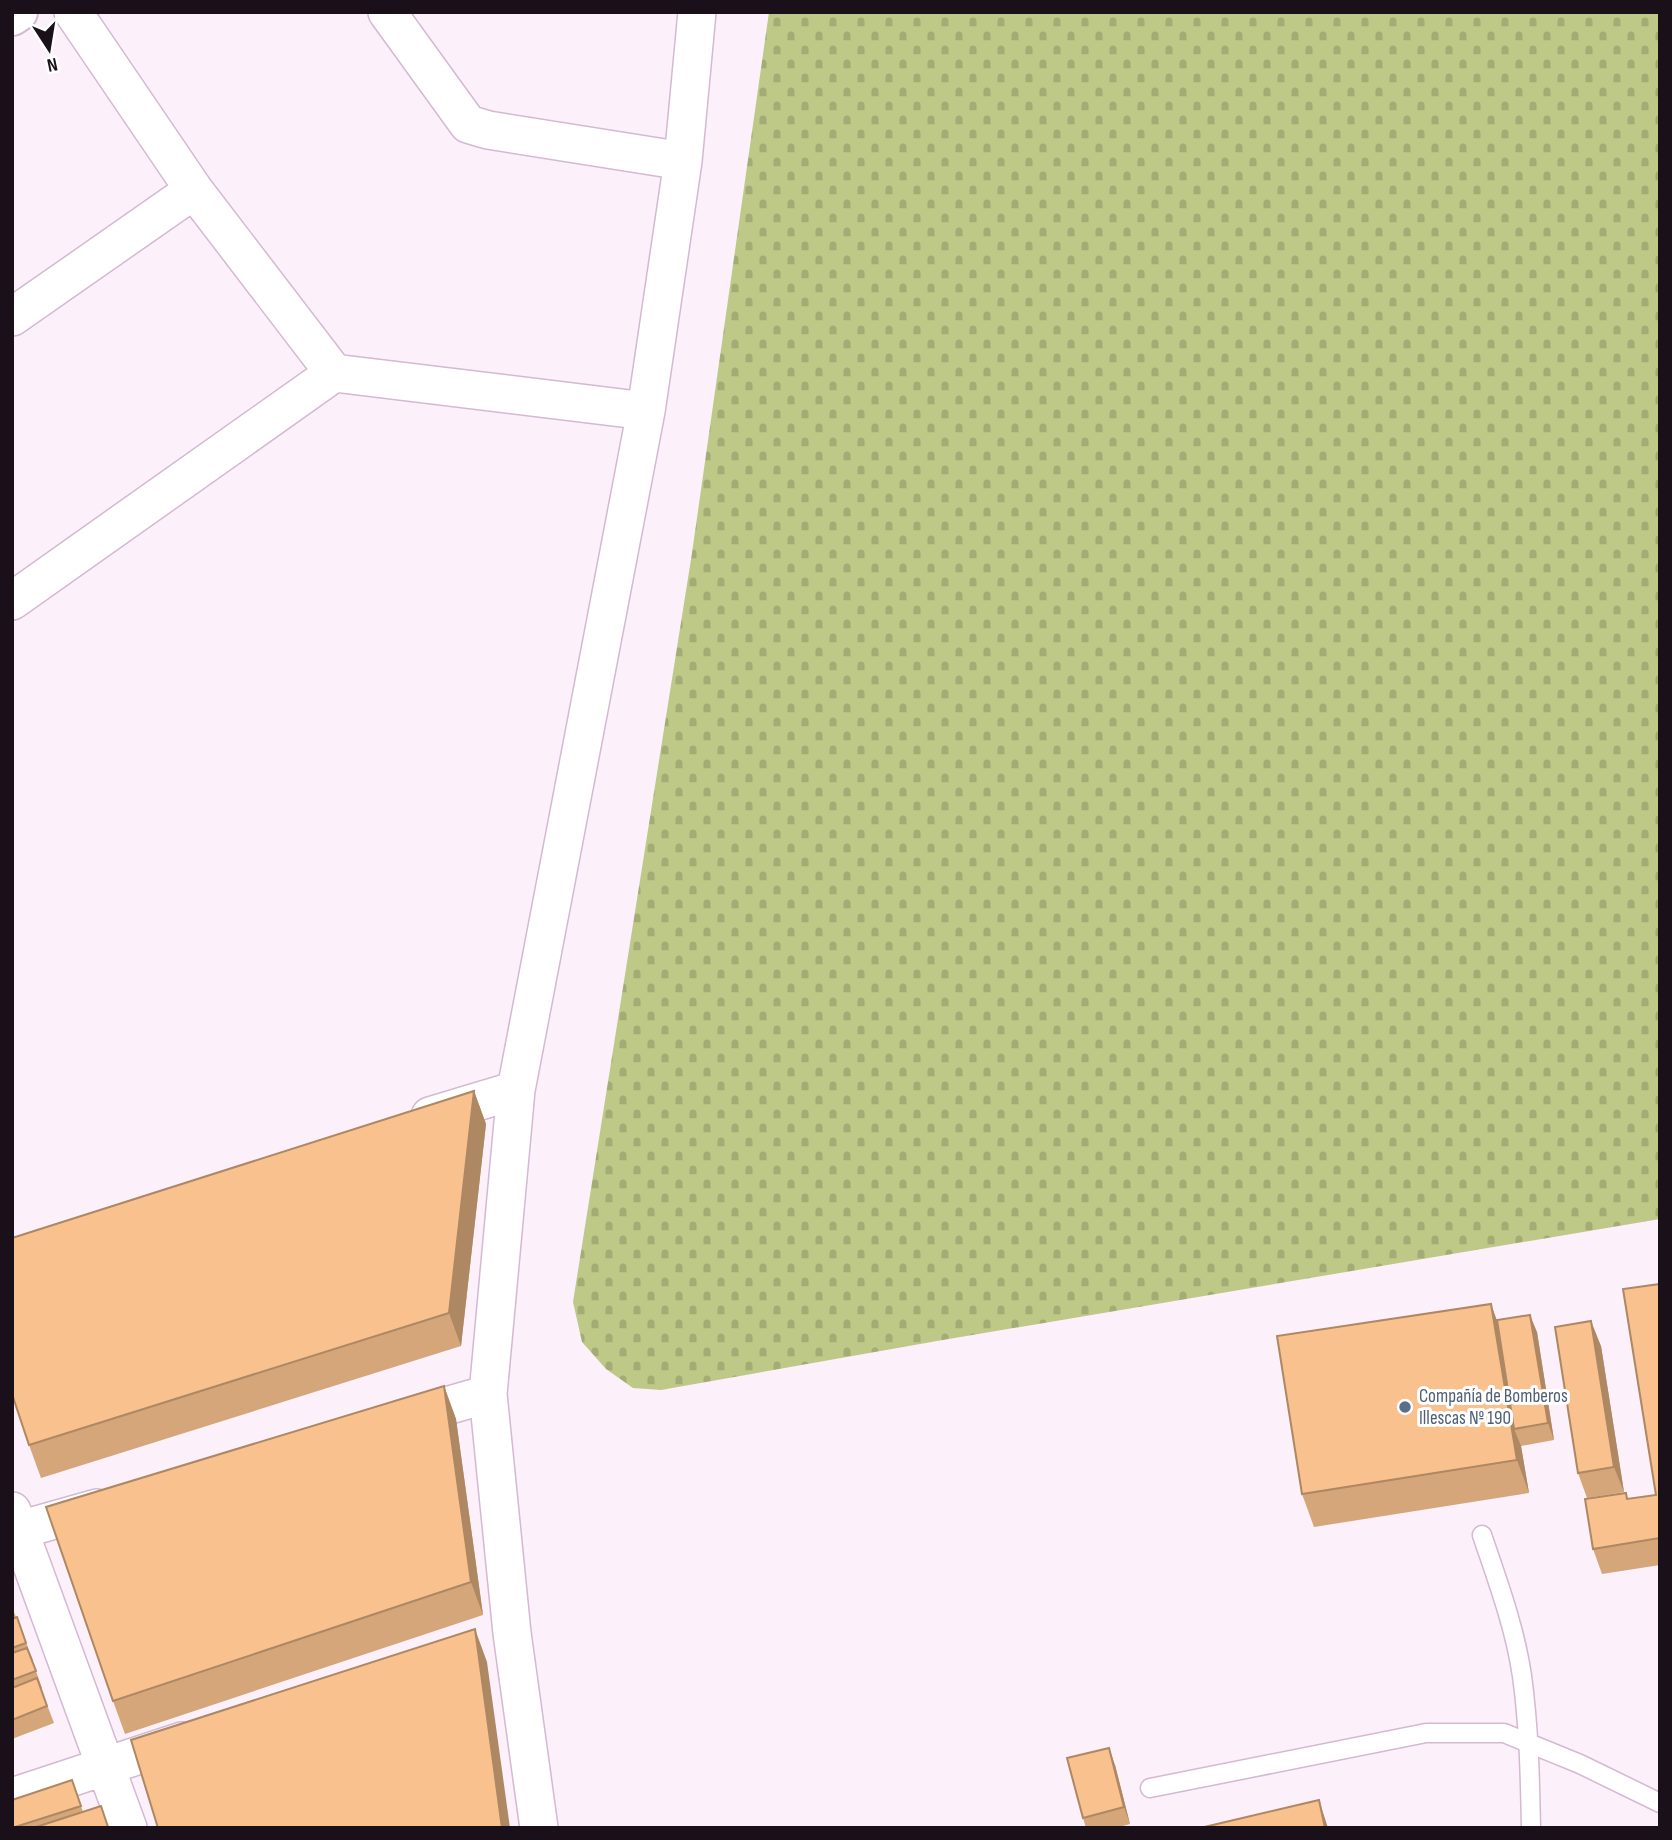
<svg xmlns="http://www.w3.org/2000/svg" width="1672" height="1840" font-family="'Sofia Sans Condensed',sans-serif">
	<defs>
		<pattern id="cemetery-stones" width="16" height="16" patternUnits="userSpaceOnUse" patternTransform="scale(1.75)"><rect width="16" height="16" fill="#bec987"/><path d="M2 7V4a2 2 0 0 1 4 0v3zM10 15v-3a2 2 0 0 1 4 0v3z" fill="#a3ac74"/></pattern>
	</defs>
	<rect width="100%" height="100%" fill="#fcf0fb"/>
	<path fill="url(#cemetery-stones)" d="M769 12H1660V1219L937 1341 661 1390 633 1388 606 1369 582 1342 573 1302 692 553Z"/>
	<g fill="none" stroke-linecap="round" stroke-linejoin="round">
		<g stroke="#d4b9d2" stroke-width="21">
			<path id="service" d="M1482 1535C1498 1582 1515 1628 1522 1676 1529 1727 1530 1777 1531 1828
				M1150 1788 1426 1733H1504L1580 1764 1660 1803"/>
		</g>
		<g stroke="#d4b9d2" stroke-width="40">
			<path id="minor" d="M73 12 194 190 334 373 646 411
				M387 12 468 124 488 130 683 161
				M12 317 194 190
				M12 601 334 373
				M430 1116 516 1090
				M401 1419 488 1394
				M12 1511 128 1828
				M19 1530 97 1508
				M12 1797 182 1741
				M539 1828 512 1633 488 1394 516 1090 646 411 683 161 697 12"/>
		</g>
		<g stroke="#d4b9d2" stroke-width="42">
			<path id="tertiary" d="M12 16 18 12"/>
		</g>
		<use href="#service" stroke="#fff" stroke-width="18"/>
		<use href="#minor" stroke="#fff" stroke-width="37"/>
		<use href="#tertiary" stroke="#fff" stroke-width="38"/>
	</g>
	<path fill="#d5a67a" d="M474 1091 486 1124 461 1346 41 1478 29 1445Z
		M1660 1284V1565L1602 1574 1593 1549 1628 1499 1656 1495Z
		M1497 1320 1537 1332 1554 1440 1521 1446 1529 1493 1314 1527 1302 1494Z
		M1601 1346 1624 1492 1587 1498 1578 1473Z
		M444 1386 456 1419 483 1615 125 1734 113 1701Z
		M12 1607 33 1660H32L42 1688 41 1689 54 1723 12 1739Z
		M1115 1765 1130 1824 1116 1828H1086L1083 1818Z
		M72 1780 83 1812 101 1806 109 1828H12Z"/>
	<path fill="#ae8763" d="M474 1091 486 1124 461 1346 449 1313Z
		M1491 1304 1503 1337 1514 1429 1521 1446 1529 1493 1517 1460Z
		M1530 1315 1537 1332 1554 1440 1548 1423Z
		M1591 1321 1601 1346 1624 1492 1614 1467Z
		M444 1386 456 1419 483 1615 471 1582Z
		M475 1629 487 1662 510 1828H502Z
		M1109 1748 1115 1765 1130 1824 1124 1807Z
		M1319 1800 1328 1828H1325Z"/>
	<path fill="#f8c18e" stroke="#ae8763" stroke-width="2" d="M474 1091 449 1313 29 1445 12 1394V1238Z
		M1660 1284V1538L1593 1549 1585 1499 1626 1493 1627 1499 1656 1495 1623 1289Z
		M1491 1304 1517 1460 1302 1494 1277 1336Z
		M1530 1315 1548 1423 1514 1429 1497 1320Z
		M1591 1321 1614 1467 1578 1473 1555 1327Z
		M444 1386 471 1582 113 1701 46 1507Z
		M17 1617 26 1643 12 1648V1619Z
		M475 1629 502 1828H158L131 1740Z
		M27 1648 36 1671 12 1680V1653Z
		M37 1678 47 1706 12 1720V1688Z
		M1109 1748 1124 1807 1083 1818 1067 1758Z
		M72 1780 81 1806 12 1828V1800Z
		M1319 1800 1325 1828H1200Z
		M101 1806 108 1827 107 1828H33Z"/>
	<circle fill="#5c6f8a" stroke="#fff" stroke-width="2.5" cx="1405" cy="1407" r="7"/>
	<g text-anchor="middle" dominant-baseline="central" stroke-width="6" stroke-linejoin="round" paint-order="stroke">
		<g font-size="19" fill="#4e5e75" stroke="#fff" text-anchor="start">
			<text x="1419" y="1396">Compañía de Bomberos<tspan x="1419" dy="22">Illescas Nº 190</tspan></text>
		</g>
	</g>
	<rect width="1672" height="1840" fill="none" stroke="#1a1019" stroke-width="28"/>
	<g transform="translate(49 49) rotate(168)" stroke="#ffffff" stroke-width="5" paint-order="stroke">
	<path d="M0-5L12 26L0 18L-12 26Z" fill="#1a1019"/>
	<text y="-10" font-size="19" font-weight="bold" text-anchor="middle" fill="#1a1019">N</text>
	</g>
</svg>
